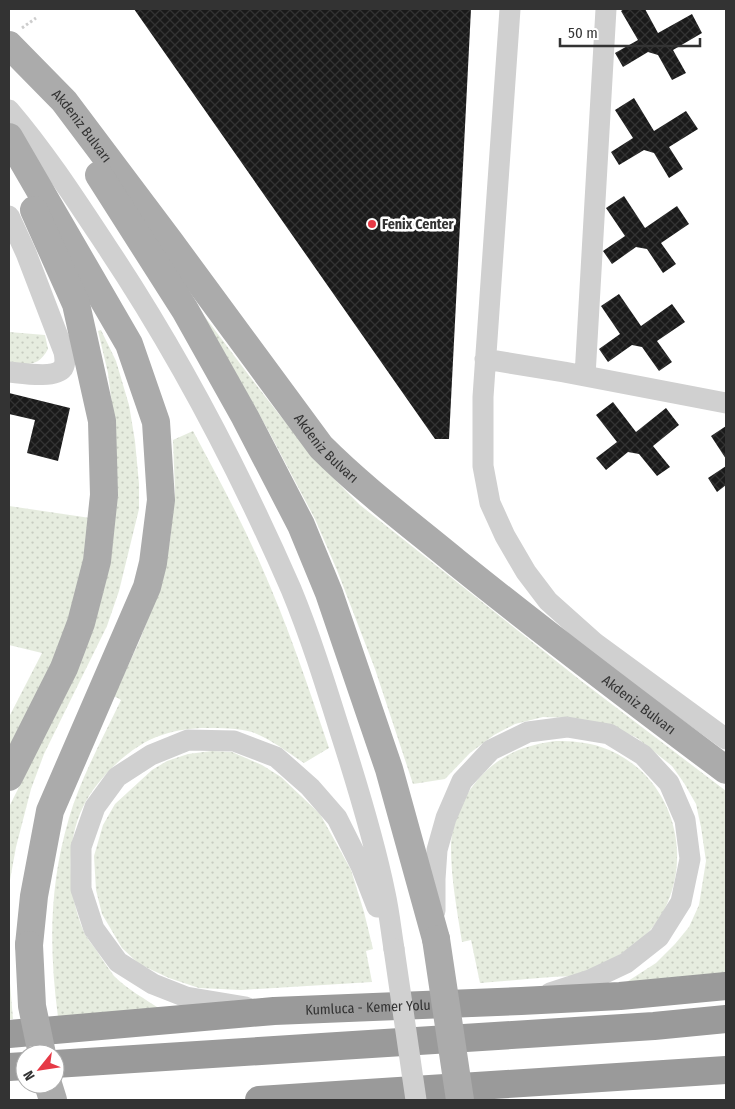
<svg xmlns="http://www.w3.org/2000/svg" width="735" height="1109" font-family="'Fira Sans Condensed',sans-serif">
	<defs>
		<pattern id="grass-dots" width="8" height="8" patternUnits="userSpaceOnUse" patternTransform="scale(1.25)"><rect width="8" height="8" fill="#e6ecdf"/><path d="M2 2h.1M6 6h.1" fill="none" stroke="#c6cbc0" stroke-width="1.8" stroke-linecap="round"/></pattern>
		<pattern id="building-cross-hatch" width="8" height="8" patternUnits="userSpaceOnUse" patternTransform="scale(1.25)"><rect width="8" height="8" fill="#1a1a1a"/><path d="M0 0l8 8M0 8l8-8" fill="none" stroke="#333"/></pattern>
	</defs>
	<rect width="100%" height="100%" fill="#fff"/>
	<path fill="url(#grass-dots)" d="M202 313C252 379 300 447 360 505L580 680 726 791V973L625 983 656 963 675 944 689 927 699 905 706 861 701 827 696 804 684 783 672 766 637 738 620 730 571 718 543 717 515 724 494 735 470 753 445 779 413 784 375 669 337 570 315 519 269 432Z
		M101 330 116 361 129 405 135 441 139 484V509L119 591 107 626 44 754 31 789 16 847 10 880 9 900V807L40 745 116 473V435L108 373 98 331Z
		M9 332 45 335 48 349C38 368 27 364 9 363Z
		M193 431C216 474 240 518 260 563 287 623 308 686 329 748L304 763C287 752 271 739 252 732 238 728 221 728 207 728 191 728 177 730 162 735 132 744 96 779 83 807 65 843 68 896 84 932 87 939 93 945 97 951 102 959 108 968 114 976 127 989 145 999 160 1009L58 1017C49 948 49 886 69 818 81 777 103 738 121 700L114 696 139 642 158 593 170 540 175 492 173 440Z
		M9 506 97 519 78 619 9 763V717L42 653 9 645Z
		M556 741C571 741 587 742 601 747 672 771 698 857 659 919 647 937 628 951 610 960 601 965 592 971 583 974 573 977 562 976 552 977 528 979 504 981 480 983L471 940 462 942C457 910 451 879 451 847 452 808 477 770 512 753 526 746 541 743 556 741Z
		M212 751 232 752 262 765 281 777 320 814 351 870 364 912 373 949 366 951 372 982 241 990 199 988 169 978 139 964 122 948 102 914 96 890 94 856 103 825 115 804 152 770 167 761 188 754Z
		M9 971 13 1019H9Z"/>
	<path fill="url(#building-cross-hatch)" d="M134 9H471L449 439H435Z
		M624 9H645L658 33 692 14 702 33 673 50 686 73 672 80 658 55 648 52 623 67 615 53 638 40 621 11Z
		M634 98 654 131 686 111 698 129 669 147 683 169 669 178 654 153 644 150 619 165 611 152 633 138 615 110Z
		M624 196 645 228 677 206 689 224 661 243 676 264 663 273 647 249 636 247 612 264 603 251 625 236 606 208Z
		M619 294 641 326 672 304 685 322 657 341 672 362 659 371 642 347 632 345 608 362 599 349 620 334 601 306Z
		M9 393 70 408 58 461 27 453 35 420 9 414Z
		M613 402 636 432 666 408 679 425 653 446 670 467 657 476 639 454 628 452 606 470 596 458 617 442 596 415Z
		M726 426V459L711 436Z
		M726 466V485L717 492 708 478Z"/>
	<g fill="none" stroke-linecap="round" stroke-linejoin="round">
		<path stroke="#cdcdcd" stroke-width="3" stroke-dasharray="2.5 2.5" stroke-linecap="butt" d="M22 28 36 18"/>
		<path stroke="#d0d0d0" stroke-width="21" d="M510 9 483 397V466L490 503 505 536 526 572 548 601 595 643 726 739
			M9 110C45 152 76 200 107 247 179 355 239 470 291 589 310 635 325 683 340 731 357 784 374 839 385 893 389 911 391 930 394 949
			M9 216 26 253 64 352C65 357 66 363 63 368 55 379 21 373 9 372
			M485 359 564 372 726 403
			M585 376 606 9
			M435 911V879L437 850 446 818 462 781 491 750 528 732 567 727 609 734 643 755 669 783 685 820 690 859 681 902 659 937 626 963 590 980 550 993
			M246 1007 186 997 153 984 118 962 94 929 81 889V847L95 807 117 777 151 755 188 740 234 741 276 757 310 787 337 818 361 866 377 907"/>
		<g stroke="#ababab" stroke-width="28">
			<path id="s1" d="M9 45 64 101 170 242 321 447C363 489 410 524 456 562 544 633 635 702 726 770"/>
			<path d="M9 137 129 344 156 422 161 500 153 563 147 587 50 811 34 896 29 945"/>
			<path d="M99 175 185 310 245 417 301 525 329 593 389 769 436 939"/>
			<path d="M9 777 64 668 81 623 97 561 104 495 102 421 76 304 34 210"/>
			<path d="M48 1084 53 1100"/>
		</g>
		<g stroke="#9a9a9a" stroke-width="28">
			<path id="s2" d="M9 1034 274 1011 521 1001 620 996 726 986"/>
			<path d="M55 1064 654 1026 726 1019"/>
			<path d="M9 1067 25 1066"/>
			<path d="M259 1100 726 1070"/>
		</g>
		<path stroke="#d0d0d0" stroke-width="21" d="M394 949 416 1100"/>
		<path stroke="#ababab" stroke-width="28" d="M436 939 460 1100
			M29 945 32 1006 42 1054"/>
	</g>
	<circle fill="#e63946" stroke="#fff" stroke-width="2" cx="372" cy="224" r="5"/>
	<g text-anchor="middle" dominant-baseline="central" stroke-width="5" stroke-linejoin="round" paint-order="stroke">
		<g font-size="14" fill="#333" stroke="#fff">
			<text stroke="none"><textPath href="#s1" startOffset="109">Akdeniz Bulvarı</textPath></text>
			<text stroke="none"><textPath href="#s1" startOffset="514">Akdeniz Bulvarı</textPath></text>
			<text stroke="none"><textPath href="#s1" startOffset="919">Akdeniz Bulvarı</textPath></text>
			<text stroke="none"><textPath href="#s2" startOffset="360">Kumluca - Kemer Yolu</textPath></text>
		</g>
		<g font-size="14" font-weight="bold" fill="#333" stroke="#fff" text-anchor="start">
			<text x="382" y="224">Fenix Center</text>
		</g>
	</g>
	<rect width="735" height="1109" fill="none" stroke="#333333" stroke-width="20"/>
	<g transform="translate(40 1069) rotate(240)"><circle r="24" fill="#ffffff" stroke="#adadad"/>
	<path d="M0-4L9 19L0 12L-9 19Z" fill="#e63946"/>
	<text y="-8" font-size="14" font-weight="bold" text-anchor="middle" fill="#333333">N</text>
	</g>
	<path d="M560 38v8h140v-8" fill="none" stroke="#333333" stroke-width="2.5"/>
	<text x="568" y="38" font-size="15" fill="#333333" stroke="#ffffff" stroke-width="4" paint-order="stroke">50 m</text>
</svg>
